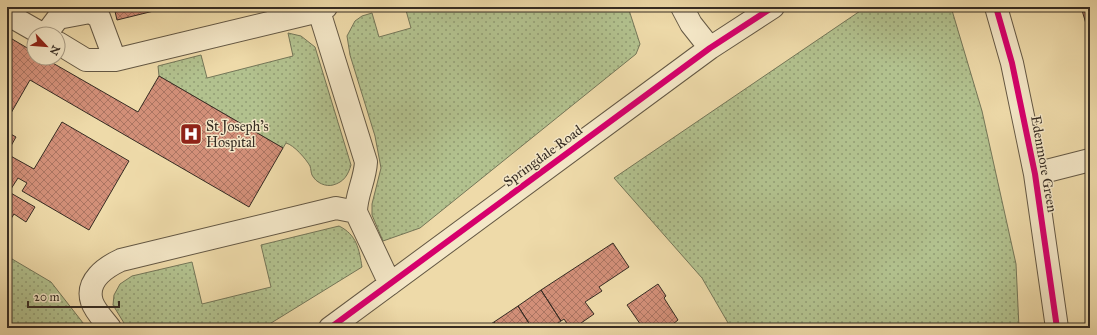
<svg xmlns="http://www.w3.org/2000/svg" width="1097" height="335" font-family="'IM FELL Great Primer',serif">
	<defs>
		<pattern id="green-dots" width="8" height="8" patternUnits="userSpaceOnUse"><rect width="8" height="8" fill="#b2c18e"/><path d="M2 2h.1M6 6h.1" fill="none" stroke="#929d74" stroke-width="1.8" stroke-linecap="round"/></pattern>
		<pattern id="building-cross-hatch" width="8" height="8" patternUnits="userSpaceOnUse"><rect width="8" height="8" fill="#d28f78"/><path d="M0 0l8 8M0 8l8-8" fill="none" stroke="#ab7562"/></pattern>
	</defs>
	<rect width="100%" height="100%" fill="#eedaa9"/>
	<filter id="stains"><feTurbulence type="fractalNoise" baseFrequency=".005" numOctaves="4"/><feColorMatrix values="0 0 0 0 .2 0 0 0 0 .09 0 0 0 0 .02 0 0 0 .5 -.17"/></filter>
	<radialGradient id="worn" r=".72"><stop offset=".6" stop-color="#630" stop-opacity="0"/><stop offset="1" stop-color="#630" stop-opacity=".3"/></radialGradient>
	<path fill="url(#green-dots)" stroke="#747658" d="M405 7H628L640 44 636 54 420 228 383 241 372 215V204L381 168 375 136 350 55 347 36 355 21 362 16 372 13 379 37 411 28Z
		M866 7H951L982 111 1016 264 1019 328H731L702 278 614 178Z
		M288 33 301 36 315 47 351 165C348 175 344 182 333 185 326 187 316 183 312 175 311 173 311 169 310 166 306 159 294 145 286 143L283 148 159 76 158 66 201 55 207 78 293 56Z
		M339 226C357 235 359 249 362 267L263 328H127L113 305 114 295 120 284 132 276 192 262 202 304 271 287 261 245Z
		M7 256 51 282 87 328 7 327V283L11 277 7 274Z"/>
	<path fill="url(#building-cross-hatch)" stroke="#362c23" d="M114 7H170L117 20Z
		M1081 7H1090V26L1087 27Z
		M7 36 34 52V58H44L138 112 159 76 283 148 249 207 30 80 7 120Z
		M62 122 129 161 89 230 22 191 27 183 18 178 9 192 35 207 26 222 14 214 7 225V154L34 169Z
		M7 132 16 137 7 153Z
		M613 243 629 267 599 287 602 291 585 302 594 314 574 328H570L564 319 561 321 541 290Z
		M658 284 666 296 664 298 678 320 673 324V328H643L627 305Z
		M541 290 561 321 551 328H532L518 306Z
		M518 306 532 328H498L494 322Z
		M494 322 498 328H484Z"/>
	<g fill="none" stroke-linecap="round" stroke-linejoin="round">
		<g stroke="#645844" stroke-width="24">
			<path id="minor" d="M682 7 691 24 710 48
				M996 7 1012 63 1035 174 1057 328
				M319 11 366 162C365 180 356 195 356 212L390 284
				M7 14 42 34
				M46 34 58 18 90 12 99 17 115 60
				M58 43 86 60H115L319 11 326 7
				M1035 174 1090 160
				M110 328C104 320 95 311 92 302 85 281 106 267 121 260L336 208 356 212
				M330 328 710 48 773 7"/>
		</g>
		<use href="#minor" stroke="#f4e7c7" stroke-width="22"/>
		<g stroke="#f4e7c7" stroke-width="8">
			<path id="cycleway" d="M996 7 1012 63 1035 174 1057 328
				M330 328 710 48 773 7"/>
		</g>
		<use href="#cycleway" stroke="#d6006c" stroke-width="6"/>
	</g>
	<defs>
		<g id="hospital-square" transform="scale(1.15)"><rect x="-9" y="-9" width="18" height="18" rx="4" fill="#8f2418" stroke="#f4e7c7"/><path d="M-5-5h3v3.5h4V-5h3V5h-3V1.5h-4V5h-3Z" fill="#fff"/></g>
	</defs>
	<g fill-rule="evenodd">
		<use href="#hospital-square" x="191" y="134"/>
	</g>
	<g text-anchor="middle" dominant-baseline="central" stroke-width="3" stroke-linejoin="round" paint-order="stroke">
		<g font-size="14" fill="#362c23" stroke="#f4e7c7" text-anchor="start">
			<text x="206" y="126">St Joseph's<tspan x="206" dy="16">Hospital</tspan></text>
		</g>
		<g font-size="14" fill="#362c23" stroke="#f4e7c7">
			<text transform="translate(543 156) rotate(-36)">Springdale Road</text>
			<text transform="translate(1044 164) rotate(80)">Edenmore Green</text>
		</g>
	</g>
	<rect width="1097" height="335" fill="none" stroke="#eedaa9" stroke-width="24"/>
	<rect x="8" y="8" width="1081" height="319" fill="none" stroke="#362c23" stroke-width="2"/>
	<rect x="12" y="12" width="1073" height="311" fill="none" stroke="#362c23"/>
	<g transform="translate(46 46) rotate(116)"><circle r="19" fill="#f4e7c7" stroke="#a89c85"/>
	<path d="M0-3L7 15L0 10L-7 15Z" fill="#8f2418"/>
	<text y="-6" font-size="11" font-weight="bold" text-anchor="middle" fill="#362c23">N</text>
	</g>
	<path d="M28 301v6h91v-6" fill="none" stroke="#362c23" stroke-width="2"/>
	<text x="34" y="301" font-size="12" fill="#362c23" stroke="#f4e7c7" stroke-width="3" paint-order="stroke">20 m</text>
	<rect width="100%" height="100%" filter="url(#stains)"/>
	<rect width="100%" height="100%" fill="url(#worn)"/>
</svg>
